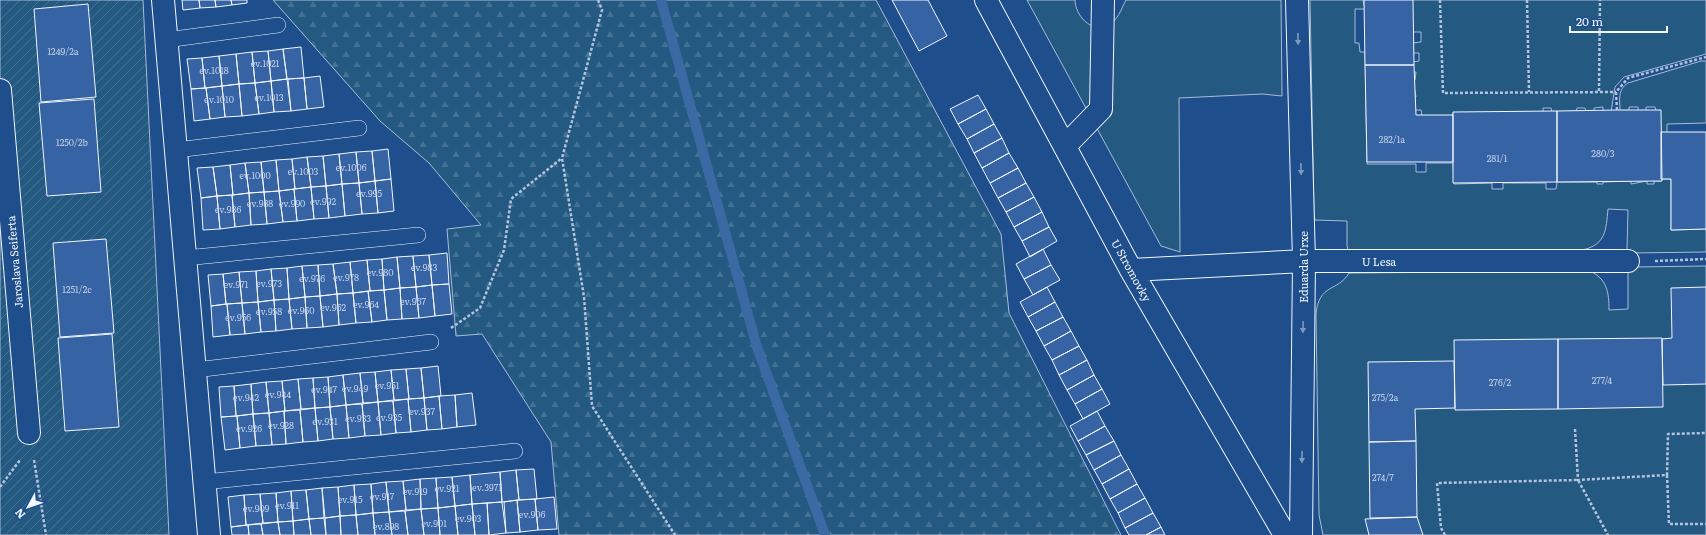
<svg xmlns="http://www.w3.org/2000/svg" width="1706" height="535" font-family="Literata,serif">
	<defs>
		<pattern id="forest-firs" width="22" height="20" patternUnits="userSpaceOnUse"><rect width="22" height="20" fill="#245a82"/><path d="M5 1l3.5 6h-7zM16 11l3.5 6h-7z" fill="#447295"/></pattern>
		<pattern id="garden-furrows" width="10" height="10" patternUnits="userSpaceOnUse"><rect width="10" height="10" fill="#245a82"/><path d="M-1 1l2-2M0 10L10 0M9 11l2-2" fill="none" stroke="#447295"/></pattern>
	</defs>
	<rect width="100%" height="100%" fill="#1f4e8c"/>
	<path fill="#245a82" stroke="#a8bbd7" d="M1027 0H1075C1075 15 1091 33 1107 26 1118 21 1121 9 1126 0H1281L1282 96 1262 94 1179 98 1180 252 1161 246Z
		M1310 0H1363L1365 9H1355V43H1359L1360 52H1365L1367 164H1416V172H1426V163H1453L1454 184 1492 183V189H1503V183H1546V189H1556L1557 182H1597V184H1603V182L1631 181V184L1647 181V184H1654V181H1661V179H1671V230L1706 229V252L1631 253 1627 249 1628 210 1608 209C1606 230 1606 245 1582 250L1349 254 1347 246V221L1315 220 1314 215Z
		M1410 0H1706V54L1624 77 1615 87 1611 112H1603V107L1594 108V112H1586L1585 108H1577L1576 112H1552L1551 108H1543V113H1453L1452 116 1422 117 1421 110H1413V97H1416L1413 81 1415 80 1416 72H1413V62L1419 61V53H1412V43L1421 42V32H1412Z
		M1701 61H1706V123L1667 124V133L1661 132 1655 107H1646V111H1638V107H1629V111H1620C1620 100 1617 90 1628 83Z
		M1706 266V535H1323L1319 515 1316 314C1319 283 1338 292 1349 273L1590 271C1607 279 1609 292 1609 310L1628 309V271L1632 267Z"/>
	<path fill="url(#forest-firs)" stroke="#a8bbd7" d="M273 0H876L1001 234 1009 313 1121 535H559L551 442 482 334 456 336 447 229 481 225 429 163 380 121Z"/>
	<path fill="url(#garden-furrows)" stroke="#a8bbd7" d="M0 0H143L169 535H0Z"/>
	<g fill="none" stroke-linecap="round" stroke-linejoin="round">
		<path stroke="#3b69a3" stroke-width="10" d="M661 0 757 347 825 535"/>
	</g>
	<path fill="#3563a3" stroke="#f2f6ff" d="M182 0H199L200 8 183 10Z
		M199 0H215L216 7 200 8Z
		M215 0H231L232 5 216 7Z
		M231 0H247V3L232 5Z
		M892 0H928L947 36 919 51Z
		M1364 0H1413L1414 65H1365Z
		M88 4 96 97 41 102 34 9Z
		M301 47 304 78 287 79 283 49Z
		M283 49 287 79 271 81 268 51Z
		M268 51 271 81 255 83 252 52Z
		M252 52 255 83 239 84 236 54Z
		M236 54 239 84 222 86 219 56Z
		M219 56 222 86 205 88 202 58Z
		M202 58 205 88 191 89 187 59Z
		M1365 65H1414L1416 115H1453V162H1367Z
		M320 76 324 107 307 109 304 78Z
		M304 78 307 109 291 111 288 79Z
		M287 79 291 111 274 112 271 81Z
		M271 81 274 112 259 114 255 83Z
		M255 83 259 114 242 116 239 84Z
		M239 84 242 116 225 117 222 86Z
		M222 86 225 117 210 119 206 88Z
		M206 88 210 119 194 121 191 89Z
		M978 95 986 109 958 124 950 109Z
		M94 99 101 192 47 196 39 103Z
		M986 109 994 124 967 139 958 124Z
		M1617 110H1661L1662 181 1557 182V111Z
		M1557 111V182L1453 183V112Z
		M994 124 1002 138 974 153 967 139Z
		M1661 132H1706V229L1671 230V179H1661Z
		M1002 138 1009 153 982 168 974 153Z
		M388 149 391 179 375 181 372 151Z
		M372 151 375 181 359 183 356 152Z
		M356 152 359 183 342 184 339 154Z
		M1009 153 1018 168 990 183 982 168Z
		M339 154 342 184 326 186 323 156Z
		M323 156 326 186 311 187 307 157Z
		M307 157 311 187 295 189 292 159Z
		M292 159 295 189 279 191 276 160Z
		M276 160 279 191 264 192 261 162Z
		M261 162 264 192 249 193 245 163Z
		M245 163 249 193 233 195 230 165Z
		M230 165 233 195 217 196 213 167Z
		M213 167 217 196 201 198 197 168Z
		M1018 168 1026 183 998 198 990 183Z
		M391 179 394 211 378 213 375 181Z
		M375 181 378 213 362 214 359 183Z
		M359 183 362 214 345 216 342 184Z
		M1026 183 1034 197 1006 212 998 198Z
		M342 184 345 216 329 218 326 186Z
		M326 186 329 218 314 219 311 187Z
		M311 187 314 219 297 221 294 189Z
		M294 189 297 221 283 222 279 191Z
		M279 191 283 222 267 224 264 192Z
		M264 192 267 224 251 225 249 193Z
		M249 193 251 225 235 227 232 195Z
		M232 195 235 227 220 229 217 196Z
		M217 196 220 229 203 230 201 198Z
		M1034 197 1042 212 1014 227 1006 212Z
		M1042 212 1049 227 1022 241 1014 227Z
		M1049 227 1057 241 1030 257 1022 241Z
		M106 239 114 333 60 337 53 243Z
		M1043 249 1051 265 1024 279 1016 264Z
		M447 253 449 284 432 285 429 255Z
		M429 255 432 285 416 287 413 256Z
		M413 256 416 287 400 288 397 257Z
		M397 257 400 288 384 290 382 259Z
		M382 259 384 290 370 291 367 260Z
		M367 260 370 291 353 293 350 262Z
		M350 262 353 293 337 294 333 264Z
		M333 264 337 294 320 296 318 265Z
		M318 265 320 296 305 297 302 266Z
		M1051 265 1060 280 1033 295 1024 279Z
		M302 266 305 297 289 299 287 268Z
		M287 268 289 299 274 300 271 269Z
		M271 269 274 300 258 302 256 271Z
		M256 271 258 302 242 303 239 272Z
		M239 272 242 303 226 304 223 274Z
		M223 274 226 304 211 306 208 275Z
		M449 284 452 314 435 316 432 285Z
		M432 285 435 316 419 318 416 287Z
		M416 287 419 318 402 319 400 288Z
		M1047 287 1055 302 1028 317 1020 302Z
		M1706 287V384L1663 385 1662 339 1672 338 1671 288Z
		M400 288 402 319 387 320 384 290Z
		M384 290 387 320 372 322 368 291Z
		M368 291 372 322 356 323 353 293Z
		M353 293 356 323 339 325 337 294Z
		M337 294 339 325 323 327 320 296Z
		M320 296 323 327 307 328 305 297Z
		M305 297 307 328 292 329 289 299Z
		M289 299 292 329 276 331 274 300Z
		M274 300 276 331 261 332 258 302Z
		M258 302 261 332 245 334 242 303Z
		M1055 302 1063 317 1036 331 1028 317Z
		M242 303 245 334 230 335 227 304Z
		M227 304 230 335 213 337 211 306Z
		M1063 317 1071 331 1044 346 1036 331Z
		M1071 331 1079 346 1052 360 1044 346Z
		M112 334 119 427 65 431 58 338Z
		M1662 338 1663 407 1558 409V339Z
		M1558 339V409L1455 410 1454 340Z
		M1079 346 1087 360 1059 375 1052 360Z
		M1087 360 1094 375 1067 390 1059 375Z
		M1454 361 1455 408 1415 409 1416 441 1369 442 1368 362Z
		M438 366 441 396 424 398 421 368Z
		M421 368 424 398 409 399 406 369Z
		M406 369 409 399 394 400 391 370Z
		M391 370 394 400 378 402 375 372Z
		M375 372 378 402 363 403 360 373Z
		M360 373 363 403 346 405 343 375Z
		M343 375 346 405 330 407 328 377Z
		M1094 375 1102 389 1075 404 1067 390Z
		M328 377 330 407 315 408 313 378Z
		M313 378 315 408 301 409 298 379Z
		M298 379 301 409 285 411 282 381Z
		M282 381 285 411 269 413 266 382Z
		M266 382 269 413 253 414 251 384Z
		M251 384 253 414 236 416 234 386Z
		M234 386 236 416 221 417 219 387Z
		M1102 389 1110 404 1083 419 1075 404Z
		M472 393 476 425 457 427 455 395Z
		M455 395 457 427 442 429 439 396Z
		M439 396 442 429 427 430 424 398Z
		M424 398 427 430 411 432 408 399Z
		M408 399 411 432 396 433 393 401Z
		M393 401 396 433 381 435 378 402Z
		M378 402 381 435 365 436 362 404Z
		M362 404 365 436 349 438 346 405Z
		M346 405 349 438 333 439 330 407Z
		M330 407 333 439 318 441 315 408Z
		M315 408 318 441 303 442 300 410Z
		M300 410 303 442 286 444 284 411Z
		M284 411 286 444 272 445 269 413Z
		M1097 411 1105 426 1078 441 1070 426Z
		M269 413 272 445 256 446 253 414Z
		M253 414 256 446 240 448 237 416Z
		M237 416 240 448 225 450 221 417Z
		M1105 426 1114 441 1086 455 1078 441Z
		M1114 441 1121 455 1094 470 1086 455Z
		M1416 441 1417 517 1370 518 1369 442Z
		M1121 455 1129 469 1102 484 1094 470Z
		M534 469 537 499 519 500 516 470Z
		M1129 469 1137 484 1110 499 1102 484Z
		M516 470 519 500 502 502 500 472Z
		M500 472 502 502 472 504 470 475Z
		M470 475 472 504 455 506 452 477Z
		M452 477 455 506 438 508 436 478Z
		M436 478 438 508 421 509 420 479Z
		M420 479 421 509 406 510 403 481Z
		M403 481 406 510 389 512 386 482Z
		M386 482 389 512 373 513 371 484Z
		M371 484 373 513 356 515 354 485Z
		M1137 484 1145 498 1118 513 1110 499Z
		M354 485 356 515 340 516 338 487Z
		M338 487 340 516 325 518 322 488Z
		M322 488 324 518 309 519 306 490Z
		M306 490 309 519 293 521 291 491Z
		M291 491 293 521 278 522 276 493Z
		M276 493 278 522 263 523 260 494Z
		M260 494 263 523 246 525 244 495Z
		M244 495 246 525 231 527 228 497Z
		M554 497 557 529 538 530 535 499Z
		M1145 498 1153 513 1125 528 1118 513Z
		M535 499 538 530 520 532 517 500Z
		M517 500 520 532 506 533 504 502Z
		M502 502 506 533 489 535 487 503Z
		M487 503 489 535H475L472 504Z
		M472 504 475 535H458L455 506Z
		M455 506 458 535H440L438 508Z
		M438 508 440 535H424L421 509Z
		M421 509 424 535H408L405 511Z
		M405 511 408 535H392L389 512Z
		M389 512 392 535H375L373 513Z
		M373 513 375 535H358L356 515Z
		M1153 513 1161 527 1146 535H1129L1125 528Z
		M356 515 358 535H341L340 516Z
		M340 516 341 535H326L325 518Z
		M1417 517 1423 535H1369L1365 519Z
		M324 518 326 535H311L309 519Z
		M309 519 311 535H294L293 521Z
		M293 521 294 535H280L278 522Z
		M278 522 280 535H263L261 524Z
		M261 524 263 535H249L248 525Z
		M248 525 249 535H232L231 527Z
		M1161 527 1165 535H1146Z"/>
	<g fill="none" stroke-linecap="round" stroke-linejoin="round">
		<g stroke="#f2f6ff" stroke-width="16">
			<path id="lane" d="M166 40 278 25
				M176 150 359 128
				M185 258 418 235
				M195 370 431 342
				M204 482 515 451"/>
		</g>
		<g stroke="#f2f6ff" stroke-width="24">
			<path id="street" d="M163 0 209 535
				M986 0 1131 270 1285 535
				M1297 0 1304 261 1301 535
				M0 90 29 433
				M1065 146 1101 109 1103 0
				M1131 270 1304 261H1628"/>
		</g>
		<path stroke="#b3c4dc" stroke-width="2.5" stroke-dasharray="3 2" stroke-linecap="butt" d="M598 0 602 10 562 158 584 297 592 406 675 535
			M1440 0 1443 93 1616 92
			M1527 0 1529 92
			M1599 91 1600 0
			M1617 110 1616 92 1628 78 1706 57
			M1655 261 1706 259
			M451 328 480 308 504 250 511 199 562 158
			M1575 429 1578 480 1667 475 1668 434 1706 433
			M34 460 46 535
			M1667 475 1669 524H1706
			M0 487 20 460
			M1445 535 1441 528 1437 483 1578 480 1608 535"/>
		<use href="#lane" stroke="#1f4e8c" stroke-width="15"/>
		<use href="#street" stroke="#1f4e8c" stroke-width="22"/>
	</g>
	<defs><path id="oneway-solid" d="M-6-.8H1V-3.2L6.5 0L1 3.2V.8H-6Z"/></defs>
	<g fill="#7e9ac0">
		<use href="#oneway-solid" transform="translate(1298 39) rotate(89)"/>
		<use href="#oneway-solid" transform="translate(1301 169) rotate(89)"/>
		<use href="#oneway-solid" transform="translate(1303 327) rotate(91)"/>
		<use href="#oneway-solid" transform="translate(1302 457) rotate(91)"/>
	</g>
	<g text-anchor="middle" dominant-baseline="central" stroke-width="3" stroke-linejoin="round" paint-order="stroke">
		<g font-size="9" fill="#c3d1e8">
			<text x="63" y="51">1249/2a</text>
			<text x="265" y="63">ev.1021</text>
			<text x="214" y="70">ev.1018</text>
			<text x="269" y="97">ev.1013</text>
			<text x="219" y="99">ev.1010</text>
			<text x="1392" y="139">282/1a</text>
			<text x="72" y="142">1250/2b</text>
			<text x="1603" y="153">280/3</text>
			<text x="1497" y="158">281/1</text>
			<text x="351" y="167">ev.1006</text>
			<text x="303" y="171">ev.1003</text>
			<text x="255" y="175">ev.1000</text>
			<text x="369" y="193">ev.995</text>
			<text x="323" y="201">ev.992</text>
			<text x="260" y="203">ev.988</text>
			<text x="292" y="203">ev.990</text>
			<text x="228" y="209">ev.986</text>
			<text x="424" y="267">ev.983</text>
			<text x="380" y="272">ev.980</text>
			<text x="346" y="277">ev.978</text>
			<text x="312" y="278">ev.976</text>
			<text x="269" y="283">ev.973</text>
			<text x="236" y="284">ev.971</text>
			<text x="77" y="289">1251/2c</text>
			<text x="413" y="301">ev.967</text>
			<text x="366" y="304">ev.964</text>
			<text x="333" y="307">ev.962</text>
			<text x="301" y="310">ev.960</text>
			<text x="269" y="311">ev.958</text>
			<text x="238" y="317">ev.956</text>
			<text x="1602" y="380">277/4</text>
			<text x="1500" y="382">276/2</text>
			<text x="387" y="385">ev.951</text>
			<text x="355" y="388">ev.949</text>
			<text x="324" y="389">ev.947</text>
			<text x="278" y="394">ev.944</text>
			<text x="246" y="397">ev.942</text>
			<text x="1385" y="397">275/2a</text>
			<text x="422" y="411">ev.937</text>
			<text x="389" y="417">ev.935</text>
			<text x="358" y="418">ev.933</text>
			<text x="325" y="421">ev.931</text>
			<text x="281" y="425">ev.928</text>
			<text x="249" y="428">ev.926</text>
			<text x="1383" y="477">274/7</text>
			<text x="487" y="487">ev.3971</text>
			<text x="447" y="488">ev.921</text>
			<text x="415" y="491">ev.919</text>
			<text x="382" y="496">ev.917</text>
			<text x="350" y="499">ev.915</text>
			<text x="287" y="505">ev.911</text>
			<text x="256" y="508">ev.909</text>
			<text x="532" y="514">ev.906</text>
			<text x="468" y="518">ev.903</text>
			<text x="434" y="523">ev.901</text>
			<text x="386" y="526">ev.898</text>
		</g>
		<g font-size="11" fill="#f2f6ff" stroke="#1f4e8c">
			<text x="1379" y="261">U Lesa</text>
			<text transform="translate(14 262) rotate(-95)">Jaroslava Seiferta</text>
			<text transform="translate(1303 267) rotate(-90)">Eduarda Urxe</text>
			<text transform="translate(1132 270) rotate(61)">U Stromovky</text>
		</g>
	</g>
	<g transform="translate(28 507) rotate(230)" stroke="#1f4e8c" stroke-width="3" paint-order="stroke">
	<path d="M0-3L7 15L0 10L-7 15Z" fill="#f2f6ff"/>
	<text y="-6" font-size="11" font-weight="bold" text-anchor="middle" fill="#f2f6ff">N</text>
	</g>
	<path d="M1570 26v6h97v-6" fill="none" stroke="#f2f6ff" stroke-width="2"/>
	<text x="1576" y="26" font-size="12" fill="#f2f6ff" stroke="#1f4e8c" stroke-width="3" paint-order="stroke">20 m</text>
</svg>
